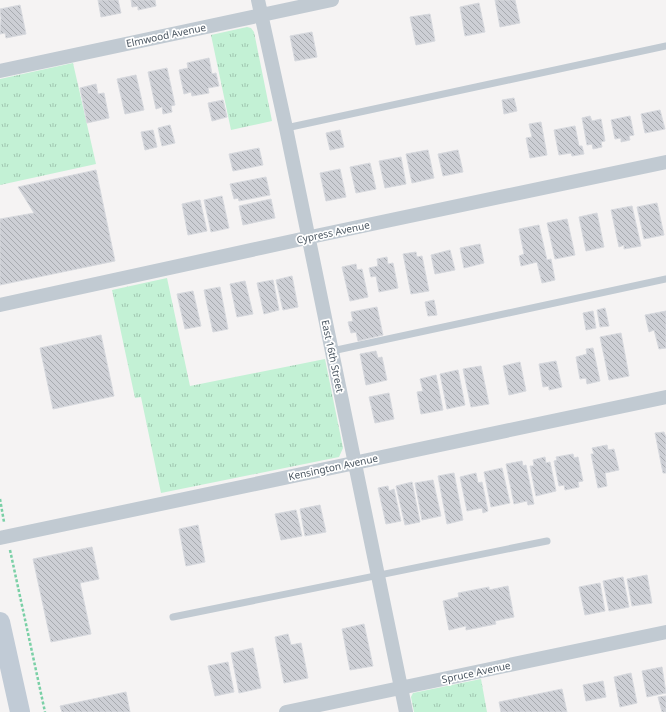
<svg xmlns="http://www.w3.org/2000/svg" width="666" height="712" font-family="'Noto Sans',sans-serif">
	<defs>
		<pattern id="grass-tufts" width="24" height="20" patternUnits="userSpaceOnUse"><rect width="24" height="20" fill="#c3f1d5"/><path d="M3 7l-1-3M5 7V3M7 7l1-3M15 17l-1-3M17 17v-4M19 17l1-3" fill="none" stroke="#a0c6b0"/></pattern>
		<pattern id="building-back-hatch" width="6" height="6" patternUnits="userSpaceOnUse"><rect width="6" height="6" fill="#cdcfd5"/><path d="M-1 5l2 2M0 0l6 6M5-1l2 2" fill="none" stroke="#a8abb0"/></pattern>
	</defs>
	<rect width="100%" height="100%" fill="#f5f3f3"/>
	<path fill="url(#grass-tufts)" d="M247 27 251 28 254 32 272 121 231 130 211 35Z
		M73 63 96 164 0 185V79Z
		M167 278 190 386 325 359 343 448 339 457 161 493 141 397 135 398 112 290Z
		M481 679 487 712H414L411 697 413 693Z"/>
	<path fill="url(#building-back-hatch)" stroke="#d7d9de" d="M98 0H118L121 13 101 17Z
		M131 0H155L156 6 138 10V6L132 7Z
		M495 0H515L520 23 500 27Z
		M479 3 485 32 465 36 460 7Z
		M20 5 26 34 6 38 5 33 0 34 1 18 0 9Z
		M430 14 435 41 416 45 410 17Z
		M312 32 317 57 295 61 290 36Z
		M209 58 212 74 216 73 219 86 208 88 209 93 192 96 191 92 184 94 179 70 188 68 187 63Z
		M167 68 175 105 171 106 172 112 163 114 162 107 156 109 148 72Z
		M136 75 144 110 125 114 117 79Z
		M96 84 98 94 104 93 109 118 87 123 80 88Z
		M514 98 517 111 504 114 502 100Z
		M223 100 227 117 212 121 208 103Z
		M660 110 665 129 645 133 641 114Z
		M590 116 592 121 601 119 605 141 601 142 602 147 593 149 592 144 587 145 582 118Z
		M630 116 634 135 629 136 630 140 621 142V138L615 139 611 120Z
		M541 122 547 155 530 158 526 138 532 137 529 124Z
		M170 125 175 143 162 146 158 128Z
		M575 126 579 146H582L584 154 572 156 571 153 559 155 554 130Z
		M153 130 157 147 145 150 141 132Z
		M340 130 344 147 330 150 326 133Z
		M259 148 263 165 233 171 229 154Z
		M428 150 434 178 412 183 406 154Z
		M458 150 463 172 443 176 438 154Z
		M401 157 406 184 385 188 379 161Z
		M370 163 376 189 356 193 350 167Z
		M340 169 346 197 326 201 320 173Z
		M96 170 115 261 0 285V219L34 213 18 187Z
		M266 177 270 195 239 201 238 198 234 199 230 184Z
		M222 196 229 228 211 232 204 200Z
		M271 199 275 218 243 225 239 206Z
		M200 200 207 231 188 235 182 204Z
		M657 203 664 235 644 239 637 207Z
		M632 206 641 246 624 249V245L619 247 611 210Z
		M597 213 604 247 586 251 579 217Z
		M567 219 575 255 555 259 547 223Z
		M539 225 547 260 551 259 555 280 542 283 537 262 521 266 519 256 524 254 519 229Z
		M480 244 484 263 464 268 460 248Z
		M450 250 455 270 435 274 431 255Z
		M416 252 417 257 422 256 429 291 411 294 403 254Z
		M387 257 388 264 393 263 398 288 379 292 376 276 371 277 369 268 378 266 377 259Z
		M356 264 357 270 362 269 368 297 350 301 342 267Z
		M292 276 298 307 283 310 276 280Z
		M273 280 279 310 264 314 257 283Z
		M245 281 253 314 237 317 230 284Z
		M220 287 228 329 213 332 204 290Z
		M193 291 201 326 185 329 177 294Z
		M434 300 437 315 428 316 425 302Z
		M377 307 383 335 358 341 356 332 351 333 348 322 353 321 351 312Z
		M605 308 609 326 600 327 597 310Z
		M593 311 596 328 586 330 583 313Z
		M666 311V348L659 349 654 330 649 332 645 315Z
		M621 333 629 376 609 380 600 337Z
		M101 335 114 396 53 409 40 348Z
		M593 348 600 381 587 384 586 378 580 379 576 357 587 354 586 349Z
		M376 351 378 358 382 357 387 380 366 385 360 354Z
		M556 361 562 387 549 390V386L543 387 539 364Z
		M520 362 526 391 509 395 503 366Z
		M481 366 489 404 471 407 463 369Z
		M458 370 465 405 447 409 440 374Z
		M436 375 443 410 421 414 417 392 423 391 420 379Z
		M389 393 394 419 375 423 369 397Z
		M664 432 666 437V473H663L655 433Z
		M607 445 608 450 614 449 619 470 605 473 607 486 598 488 591 454H594L592 448Z
		M573 454 574 458 578 457 583 481 578 482 579 487 565 490 564 485 559 486 554 461 557 460 556 457Z
		M545 457 546 463 550 462 556 491 536 496 530 466H534L533 460Z
		M522 461 523 466 526 465 534 504 528 505 527 501 514 504 506 464Z
		M502 468 510 503 491 507 484 472Z
		M454 473 463 520 447 524 438 476Z
		M476 473 478 483 482 482 488 511 483 513 482 508 467 511 460 477Z
		M433 480 441 516 422 520 415 483Z
		M412 482 420 522 405 525 396 486Z
		M388 486 389 491 394 489 401 521 386 524 378 488Z
		M320 505 326 532 305 536 300 509Z
		M296 510 302 536 281 540 275 514Z
		M198 525 205 562 186 566 179 529Z
		M92 547 99 579 80 583 91 634 51 642 33 559Z
		M647 575 652 603 632 606 627 579Z
		M623 577 629 607 609 611 603 581Z
		M600 583 605 611 585 615 579 587Z
		M508 586 514 617 495 621 496 624 466 630V626L449 630 443 601 459 597 458 593 489 587V590Z
		M364 624 373 666 350 670 342 629Z
		M288 634 291 645 301 643 308 678 284 683 275 637Z
		M253 648 261 688 239 693 231 653Z
		M228 662 234 692 215 696 208 666Z
		M662 667 666 693 647 697 642 671Z
		M631 673 637 703 620 707 614 677Z
		M603 681 606 697 586 701 583 685Z
		M562 689 567 712H501L499 702Z
		M126 692 130 712H62L60 706Z
		M666 696V712H662L658 697Z"/>
	<g fill="none" stroke-linecap="round" stroke-linejoin="round">
		<path stroke="#7ad0a6" stroke-width="2.5" stroke-dasharray="3 2" stroke-linecap="butt" d="M0 499 4 522
			M10 550 45 712"/>
		<path stroke="#c1cad2" stroke-width="7" d="M286 128 666 46
			M332 351 666 279
			M173 617 547 541"/>
		<path stroke="#c1cad2" stroke-width="14" d="M258 0 286 128 406 712
			M0 71 332 0
			M0 305 320 235 666 162
			M0 538 666 397
			M286 712 666 632"/>
		<path stroke="#c1cbd6" stroke-width="20" d="M0 622 20 712"/>
	</g>
	<g text-anchor="middle" dominant-baseline="central" stroke-width="3.5" stroke-linejoin="round" paint-order="stroke">
		<g font-size="10" fill="#4a5661" stroke="#fff">
			<text transform="translate(166 35) rotate(-12)">Elmwood Avenue</text>
			<text transform="translate(333 232) rotate(-12)">Cypress Avenue</text>
			<text transform="translate(333 356) rotate(78)">East 16th Street</text>
			<text transform="translate(333 467) rotate(-12)">Kensington Avenue</text>
			<text transform="translate(476 672) rotate(-12)">Spruce Avenue</text>
		</g>
	</g>
</svg>
